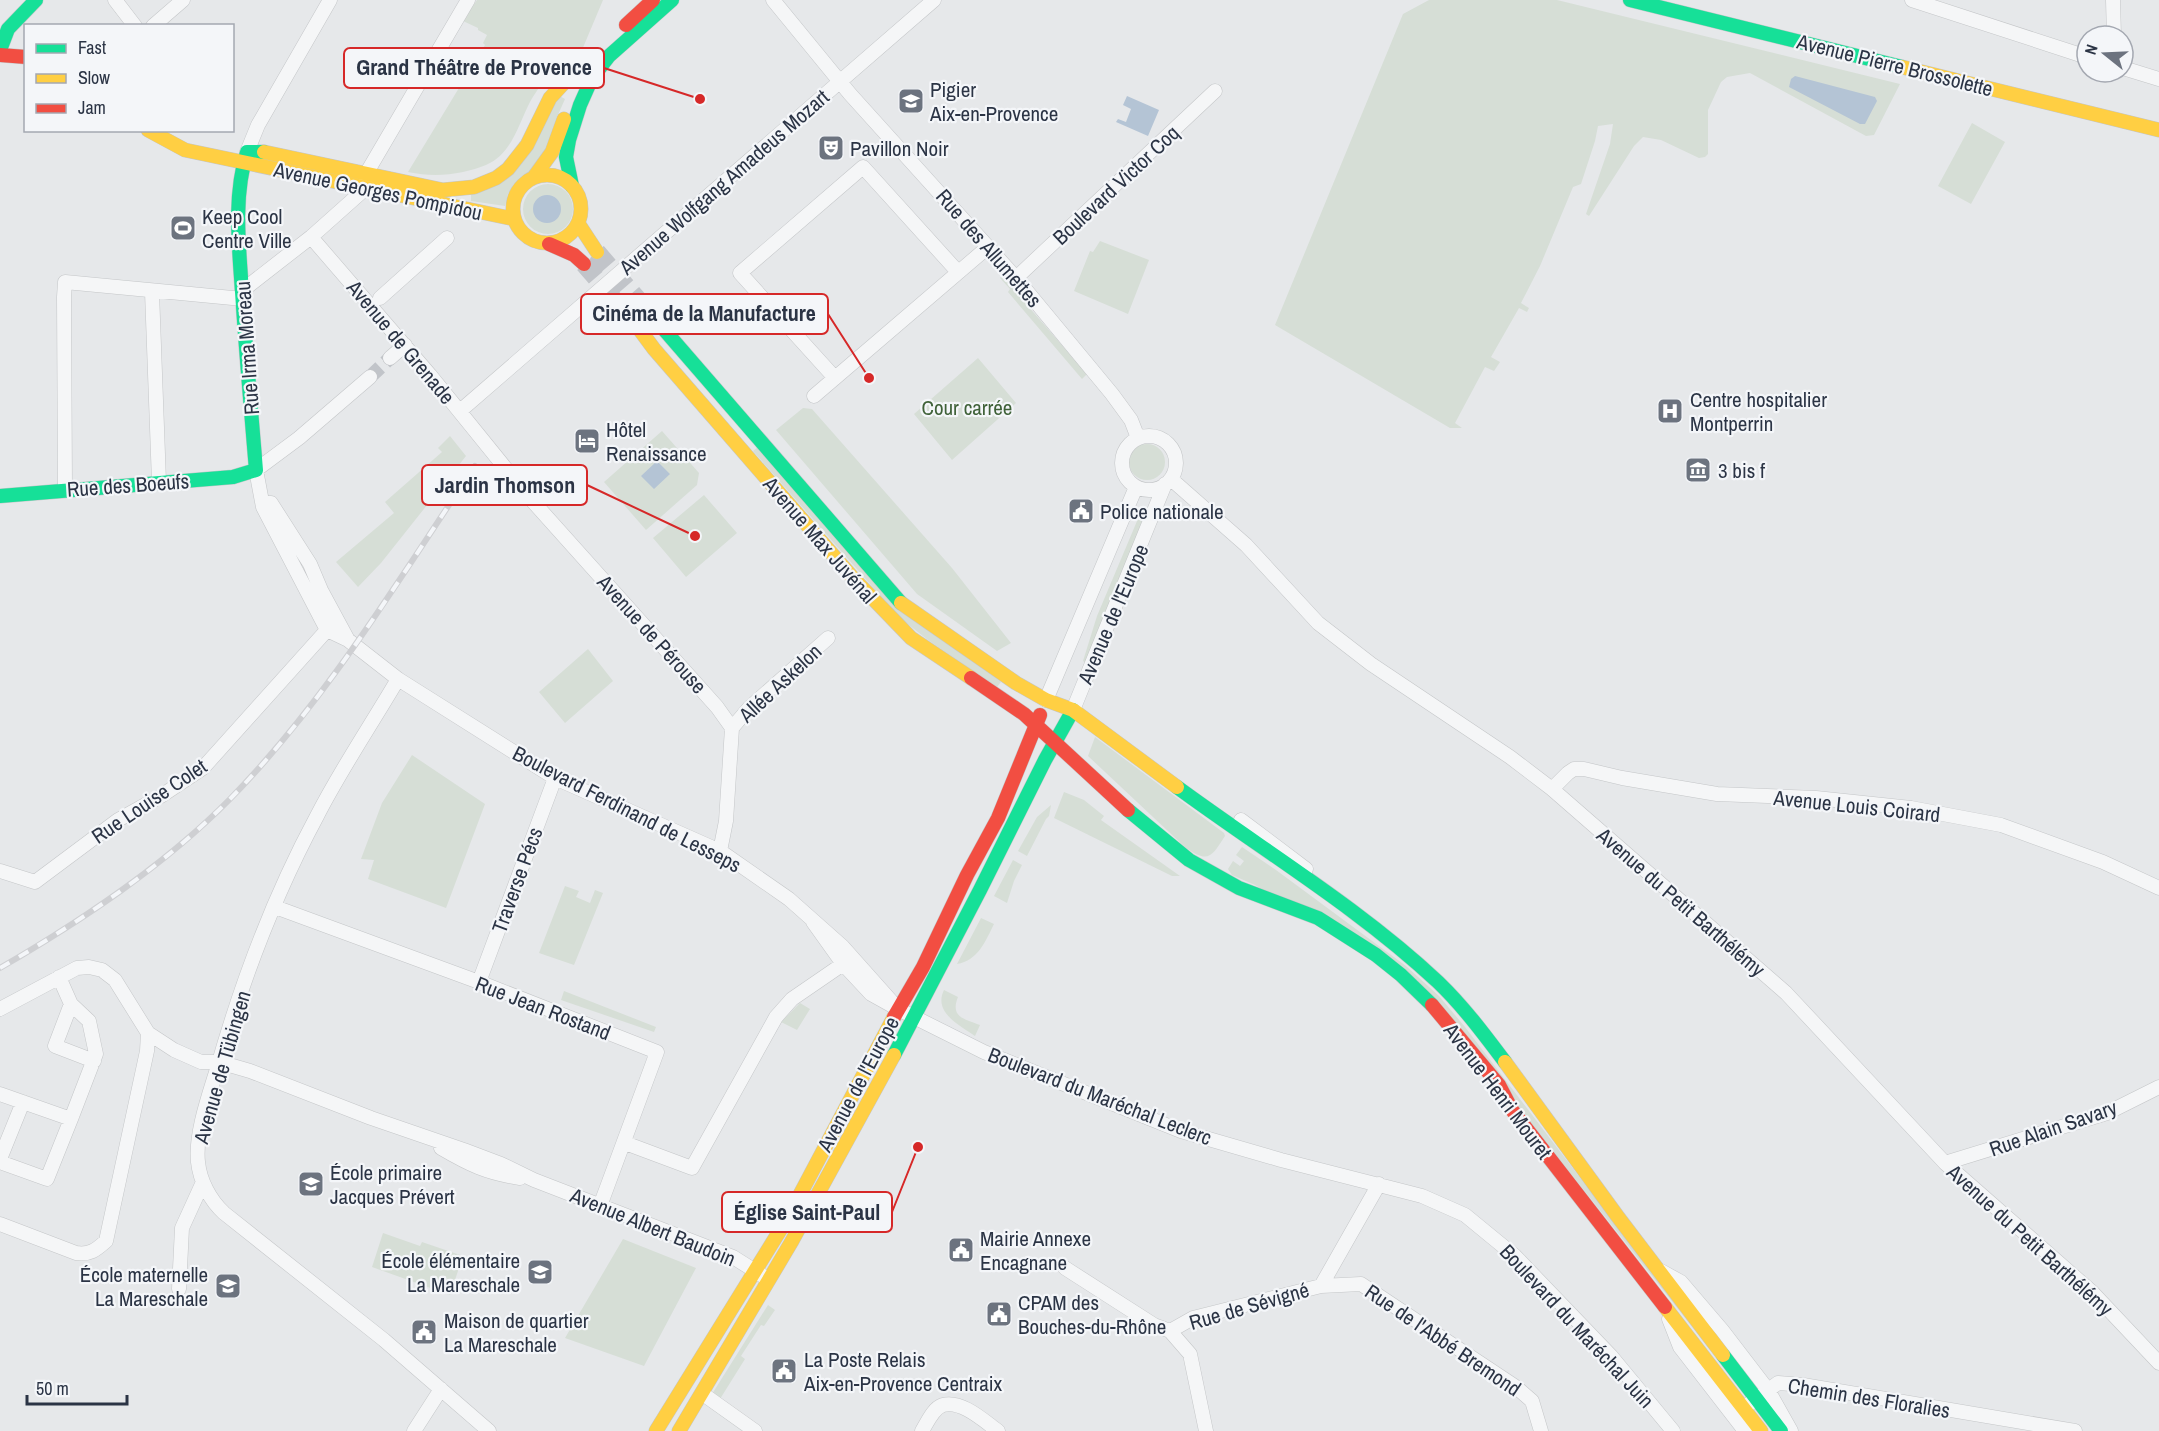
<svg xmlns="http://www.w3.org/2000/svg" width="2159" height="1431" font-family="'Archivo Narrow',sans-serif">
	<rect width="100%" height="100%" fill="#e6e8ea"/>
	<path fill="#d6ded6" d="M477 0H603L582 50C560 60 542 81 530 102 518 125 512 154 486 165 479 168 471 170 463 172 444 176 427 176 408 172L485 45 483 43 487 35 478 30V28L463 21Z
		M1429 0H1557L1900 84 1874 135 1866 136 1750 73 1727 77 1721 82 1708 110V154L1705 157 1699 158 1661 140 1643 137 1634 146 1589 216 1586 214 1610 144 1613 124 1598 126 1595 141 1581 184 1573 187 1540 266 1521 303 1529 308 1527 312 1519 308 1491 357 1500 362 1494 371 1485 367 1455 423 1462 428H1450L1275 325 1403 14Z
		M558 95 565 99 557 117 542 161 514 184 508 194 505 206 471 201V192L485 188Z
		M1972 123 2005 142 1971 204 1938 186Z
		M523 209a25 25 0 1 1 50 0a25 25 0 1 1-50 0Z
		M1100 241 1149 260 1128 314 1074 291 1090 251 1093 252Z
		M1002 276 1087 374 1082 379 1008 292 1010 289 1000 278Z
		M978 358 1016 403 952 460 914 414Z
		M803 408 812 409 952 568 1011 643 997 651 917 594 776 430Z
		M662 431 699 473 697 485 646 530 604 482Z
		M450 436 466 456 381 563 358 587 336 562 394 513 385 502 442 452 438 448Z
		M1129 462a18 18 0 1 1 36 0a18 18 0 1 1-36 0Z
		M758 447 888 597 1001 682 997 687 928 640 900 618 753 451Z
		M704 495 737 533 686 577 653 538Z
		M1140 514 1147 516 1086 663 1083 661 1097 616Z
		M588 649 613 681 565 723 539 692Z
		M1095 737 1224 833 1225 836C1212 856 1209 864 1186 848L1088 756Z
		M412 755 485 804 446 908 368 879 374 860 361 859 382 803Z
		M1064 792 1084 800 1104 816 1101 820 1180 876H1172L1054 818Z
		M1051 805 1049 816 1046 819 1027 856 1018 851 1037 817Z
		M1242 847 1276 870 1406 966 1439 996 1465 1027 1735 1381 1424 988 1255 885 1232 875 1228 869 1233 861 1240 866 1244 861 1236 855Z
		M1013 860 1022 865 1014 881 1007 903 994 896Z
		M565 886 579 891 576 897 590 903 595 890 603 893 574 965 539 953Z
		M981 918 994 924C986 940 978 961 957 964Z
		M944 990 958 997C950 1017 964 1019 980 1025L975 1036C959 1025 933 1012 944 990Z
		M564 991 656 1027 654 1032 561 1000Z
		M800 1003 810 1009 797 1030 781 1022Z
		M383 1233 420 1246 422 1242 463 1256 450 1295 372 1267Z
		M623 1239 696 1268 644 1366 565 1338Z
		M768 1305 775 1310 764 1326 761 1325 741 1356 745 1359 720 1399 712 1394Z"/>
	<path fill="#b4c4d5" d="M1795 76 1875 97 1877 101 1865 124H1860L1789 87 1791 79Z
		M1127 96 1159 110 1148 136 1116 122 1118 119 1126 122 1131 109 1123 105Z
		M533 209a14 14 0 1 1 28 0a14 14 0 1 1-28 0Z
		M657 461 670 474 654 489 641 476Z"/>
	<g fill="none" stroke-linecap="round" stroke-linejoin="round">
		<path stroke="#c1c4c9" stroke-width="14" stroke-dasharray="14 7" stroke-linecap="butt" d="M370 377 390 358"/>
		<path stroke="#c1c4c9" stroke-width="18" stroke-dasharray="18 9" stroke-linecap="butt" d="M597 252 648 311
			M584 264 634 322"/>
		<g stroke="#c4c6c8" stroke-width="15">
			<path id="street" d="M115 0 135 26
				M773 0 850 94 1016 278 1112 394 1131 420 1138 438
				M1912 0 2087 57
				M2113 0 2114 36
				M153 26 183 0
				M2123 68 2159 79
				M247 152 258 125 330 0
				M311 237 430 375 528 496 717 707 732 728 726 821 720 851
				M1016 278 1215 91
				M243 290 311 237 366 188V174L468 0
				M152 292 159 482
				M380 298 447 238
				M390 358 405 345
				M370 377 299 438 256 470 263 507 327 630 348 640 398 679 555 778 720 851 789 899 842 946 891 1001
				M835 378 740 273 863 167 958 272
				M814 396 988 247
				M460 411 934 0
				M1122 463a27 27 0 1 1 54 0a27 27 0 1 1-54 0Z
				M1171 479 1246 545 1318 623 1371 664 1510 757 1552 789 1786 993 1945 1163 2092 1292 2159 1363
				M65 490 64 297 65 282 243 299
				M263 503H271L310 564 321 590 348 640
				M398 679C371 725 341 769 317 816 275 894 241 984 217 1069 209 1095 195 1134 198 1162 200 1181 210 1200 224 1213L384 1340 489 1431
				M1046 700 1136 487
				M1073 710 1165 484
				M732 728 749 708 828 638
				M1552 789 1568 773 1574 769H1584L1622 778 1717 794 1816 798 1911 808 2001 825 2103 862 2159 888
				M1241 820 1306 869
				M0 871 35 882 118 820 161 796 203 768 327 630
				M275 907 479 982 657 1052 600 1206
				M813 922 843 964 871 994 898 1009 984 1052 1181 1131 1281 1160 1422 1196 1465 1215 1515 1256 1611 1356 1673 1431
				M479 982 555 778
				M71 1004 55 1046 94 1061
				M0 1009 77 968 89 967 102 970 115 980 148 1033 174 1050 201 1062H219L250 1071 371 1118 464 1150 501 1164 534 1180 733 1257 763 1276
				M0 1094 71 1119 96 1054 89 1021 71 1004 59 977
				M625 1143 692 1168 776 1017 792 999 843 964
				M441 1148C470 1165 487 1173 520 1178
				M0 1159 23 1102
				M0 1162 47 1179 71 1119
				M1945 1163 2107 1113 2159 1087
				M0 1224 76 1253C90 1255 96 1250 106 1241L147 1051 148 1033
				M1065 1268 1154 1325 1170 1331 1190 1354 1206 1431
				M1661 1271 1681 1282 1722 1330 1768 1390 1791 1431
				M1321 1286 1379 1184
				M179 1289 182 1228 203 1182
				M1669 1319 1680 1347 1745 1431
				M1170 1331 1193 1318 1321 1286 1361 1284 1516 1387 1532 1401 1541 1431
				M703 1394 755 1431
				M1749 1404 1778 1383 1803 1385 2075 1431
				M414 1431 441 1389
				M922 1431C927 1423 933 1408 943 1405 962 1400 984 1421 998 1431"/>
		</g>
		<g stroke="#c4c6c8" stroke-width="15">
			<path id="fast" d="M1630 0 1902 67
				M0 50 8 29 36 0
				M572 186 566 157 569 140 580 105 592 78 609 56 672 0
				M648 311 901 603
				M0 496 233 477 256 470C251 411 246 352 242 292 239 246 233 197 247 152H264
				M1177 787C1264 851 1359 908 1438 982 1463 1006 1484 1034 1505 1062
				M1128 810 1189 860 1239 888 1318 918 1376 955 1401 975 1432 1005
				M894 1055 980 890 1045 760 1073 710
				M1723 1355 1781 1431"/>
		</g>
		<g stroke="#c4c6c8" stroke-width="15">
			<path id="slow" d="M1902 67 2159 130
				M148 130 185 150 514 219
				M264 152 443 190 474 187 496 178 508 169 527 145 550 98 574 72 589 63
				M513 209a34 34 0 1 1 68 0a34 34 0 1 1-68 0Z
				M534 177 552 152 564 119
				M578 223 597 252
				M634 322 654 349 853 578 911 638 971 678
				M901 603 1016 683 1046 700 1073 710 1177 787
				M1505 1062 1618 1217 1723 1355
				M1665 1307 1761 1431
				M656 1431 787 1219 894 1017
				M679 1431 792 1241 894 1055"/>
		</g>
		<g stroke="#c4c6c8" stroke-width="15">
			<path id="jam" d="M626 25 653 0
				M0 55 26 57
				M549 244 574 255 584 264
				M971 678 1024 714 1128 810
				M1432 1005 1499 1085 1512 1110 1665 1307
				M894 1017 923 967 967 875 998 818 1040 715"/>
		</g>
		<use href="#street" stroke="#f5f6f7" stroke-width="14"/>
		<use href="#fast" stroke="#16e098" stroke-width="14"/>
		<use href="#slow" stroke="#ffcf43" stroke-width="14"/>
		<use href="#jam" stroke="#f24e42" stroke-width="14"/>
		<g stroke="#cecfd2" stroke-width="6">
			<path id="rail" d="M0 968C81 921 164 866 230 799 327 700 398 580 475 466"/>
		</g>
		<use href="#rail" stroke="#f4f6f9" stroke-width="4" stroke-dasharray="11" stroke-linecap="butt"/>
	</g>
	<defs>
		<g id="university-square" transform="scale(1.35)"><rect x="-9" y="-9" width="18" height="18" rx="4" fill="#6c737f" stroke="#f4f6f9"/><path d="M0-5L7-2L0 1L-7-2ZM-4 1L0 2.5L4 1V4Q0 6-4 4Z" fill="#fff"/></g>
		<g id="theatre-square" transform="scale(1.35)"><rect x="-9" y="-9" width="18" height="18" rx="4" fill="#6c737f" stroke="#f4f6f9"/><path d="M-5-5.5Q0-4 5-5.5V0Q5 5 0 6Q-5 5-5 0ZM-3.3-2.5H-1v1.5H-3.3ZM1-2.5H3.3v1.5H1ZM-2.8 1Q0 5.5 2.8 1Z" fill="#fff"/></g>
		<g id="stadium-square" transform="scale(1.35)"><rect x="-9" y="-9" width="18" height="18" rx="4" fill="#6c737f" stroke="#f4f6f9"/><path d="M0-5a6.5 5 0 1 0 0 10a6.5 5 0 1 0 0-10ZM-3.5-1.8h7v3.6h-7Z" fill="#fff"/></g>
		<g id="hospital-square" transform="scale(1.35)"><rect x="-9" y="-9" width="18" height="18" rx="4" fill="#6c737f" stroke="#f4f6f9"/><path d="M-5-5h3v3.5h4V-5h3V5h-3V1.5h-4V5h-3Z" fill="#fff"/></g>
		<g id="hotel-square" transform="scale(1.35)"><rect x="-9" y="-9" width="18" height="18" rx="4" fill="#6c737f" stroke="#f4f6f9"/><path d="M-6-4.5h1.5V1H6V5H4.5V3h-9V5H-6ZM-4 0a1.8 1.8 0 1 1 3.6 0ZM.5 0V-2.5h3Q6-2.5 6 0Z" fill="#fff"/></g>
		<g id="museum-square" transform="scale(1.35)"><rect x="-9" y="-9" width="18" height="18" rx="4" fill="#6c737f" stroke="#f4f6f9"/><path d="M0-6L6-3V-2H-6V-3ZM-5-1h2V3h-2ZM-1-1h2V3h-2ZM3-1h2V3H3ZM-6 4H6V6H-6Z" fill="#fff"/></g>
		<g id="civic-square" transform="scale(1.35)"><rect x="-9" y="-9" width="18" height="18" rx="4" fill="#6c737f" stroke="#f4f6f9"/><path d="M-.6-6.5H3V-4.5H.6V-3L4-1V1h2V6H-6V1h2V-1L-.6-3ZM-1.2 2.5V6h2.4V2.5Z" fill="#fff"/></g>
		<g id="school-square" transform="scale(1.35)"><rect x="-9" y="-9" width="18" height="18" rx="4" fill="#6c737f" stroke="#f4f6f9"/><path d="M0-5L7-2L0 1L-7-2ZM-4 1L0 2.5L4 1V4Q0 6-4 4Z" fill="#fff"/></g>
	</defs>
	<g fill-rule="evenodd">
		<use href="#university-square" x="911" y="101"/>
		<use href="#theatre-square" x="831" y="148"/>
		<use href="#stadium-square" x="183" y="228"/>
		<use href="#hospital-square" x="1670" y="411"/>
		<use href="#hotel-square" x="587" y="441"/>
		<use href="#museum-square" x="1698" y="470"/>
		<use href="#civic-square" x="1081" y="511"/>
		<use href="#school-square" x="311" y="1184"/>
		<use href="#civic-square" x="961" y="1250"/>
		<use href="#school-square" x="540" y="1272"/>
		<use href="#school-square" x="228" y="1286"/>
		<use href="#civic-square" x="999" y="1314"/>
		<use href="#civic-square" x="424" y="1332"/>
		<use href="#civic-square" x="784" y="1371"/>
	</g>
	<g text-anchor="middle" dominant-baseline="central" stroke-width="4.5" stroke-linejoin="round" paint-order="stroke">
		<g font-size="21" fill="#2b3445" stroke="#f4f6f9">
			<text transform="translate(1895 65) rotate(14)">Avenue Pierre Brossolette</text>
			<text transform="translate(724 182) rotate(-41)">Avenue Wolfgang Amadeus Mozart</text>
			<text transform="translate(1116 185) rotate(-43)">Boulevard Victor Coq</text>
			<text transform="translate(378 191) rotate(12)">Avenue Georges Pompidou</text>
			<text transform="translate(989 248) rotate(49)">Rue des Allumettes</text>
			<text transform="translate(401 342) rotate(50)">Avenue de Grenade</text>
			<text transform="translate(247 348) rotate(-94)">Rue Irma Moreau</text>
			<text transform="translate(128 485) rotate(-4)">Rue des Boeufs</text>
			<text transform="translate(820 540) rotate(49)">Avenue Max Juvénal</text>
			<text transform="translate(1113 614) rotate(-67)">Avenue de l'Europe</text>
			<text transform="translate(652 634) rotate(48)">Avenue de Pérouse</text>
			<text transform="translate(780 683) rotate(-43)">Allée Askelon</text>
			<text transform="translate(149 801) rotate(-34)">Rue Louise Colet</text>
			<text transform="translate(1857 806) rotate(6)">Avenue Louis Coirard</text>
			<text transform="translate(627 809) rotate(27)">Boulevard Ferdinand de Lesseps</text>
			<text transform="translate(517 880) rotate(-70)">Traverse Pécs</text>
			<text transform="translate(1681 902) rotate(41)">Avenue du Petit Barthélémy</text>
			<text transform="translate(543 1008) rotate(21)">Rue Jean Rostand</text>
			<text transform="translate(222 1067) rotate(-74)">Avenue de Tübingen</text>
			<text transform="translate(858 1084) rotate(-62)">Avenue de l'Europe</text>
			<text transform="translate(1498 1091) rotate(53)">Avenue Henri Mouret</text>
			<text transform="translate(1100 1096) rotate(21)">Boulevard du Maréchal Leclerc</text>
			<text transform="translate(2053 1128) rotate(-19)">Rue Alain Savary</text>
			<text transform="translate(653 1227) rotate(22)">Avenue Albert Baudoin</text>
			<text transform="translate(2030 1240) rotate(42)">Avenue du Petit Barthélémy</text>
			<text transform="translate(1249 1306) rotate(-16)">Rue de Sévigné</text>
			<text transform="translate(1577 1326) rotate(47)">Boulevard du Maréchal Juin</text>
			<text transform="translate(1443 1340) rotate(34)">Rue de l'Abbé Bremond</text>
			<text transform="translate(1869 1398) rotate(9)">Chemin des Floralies</text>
		</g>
		<g font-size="21" fill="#2b3445" stroke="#f4f6f9" text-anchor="start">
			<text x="930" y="89">Pigier<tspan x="930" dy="24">Aix-en-Provence</tspan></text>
			<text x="850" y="148">Pavillon Noir</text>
			<text x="202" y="216">Keep Cool<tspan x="202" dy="24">Centre Ville</tspan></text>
			<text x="1690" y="399">Centre hospitalier<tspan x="1690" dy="24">Montperrin</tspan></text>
			<text x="606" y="429">Hôtel<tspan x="606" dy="24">Renaissance</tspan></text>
			<text x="1718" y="470">3 bis f</text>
			<text x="1100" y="511">Police nationale</text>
			<text x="330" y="1172">École primaire<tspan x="330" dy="24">Jacques Prévert</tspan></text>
			<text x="980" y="1238">Mairie Annexe<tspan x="980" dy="24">Encagnane</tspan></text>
			<text x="520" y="1260" text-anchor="end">École élémentaire<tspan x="520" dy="24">La Mareschale</tspan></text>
			<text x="208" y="1274" text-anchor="end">École maternelle<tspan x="208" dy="24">La Mareschale</tspan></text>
			<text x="1018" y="1302">CPAM des<tspan x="1018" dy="24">Bouches-du-Rhône</tspan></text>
			<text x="444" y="1320">Maison de quartier<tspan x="444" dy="24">La Mareschale</tspan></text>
			<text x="804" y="1359">La Poste Relais<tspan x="804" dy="24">Aix-en-Provence Centraix</tspan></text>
		</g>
		<g font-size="21" fill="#3f6138" stroke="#f4f6f9">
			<text x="967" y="407">Cour carrée</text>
		</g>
	</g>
	<path fill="none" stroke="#d62828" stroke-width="2" d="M700 99L604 68M869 378L828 314M695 536L587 485M918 1147L892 1212"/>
	<g fill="#d62828" stroke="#f4f6f9" stroke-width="2">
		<circle cx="700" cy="99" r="6"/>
		<circle cx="869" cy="378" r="6"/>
		<circle cx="695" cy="536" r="6"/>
		<circle cx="918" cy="1147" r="6"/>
	</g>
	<g fill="#f4f6f9" stroke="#d62828" stroke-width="2">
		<rect x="344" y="48" width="260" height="40" rx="6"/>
		<rect x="581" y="294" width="247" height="40" rx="6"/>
		<rect x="422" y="465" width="165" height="40" rx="6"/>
		<rect x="722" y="1192" width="170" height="40" rx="6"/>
	</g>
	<g font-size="22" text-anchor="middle" font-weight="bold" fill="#2b3445">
		<text x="474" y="75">Grand Théâtre de Provence</text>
		<text x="704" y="321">Cinéma de la Manufacture</text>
		<text x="505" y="493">Jardin Thomson</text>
		<text x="807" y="1220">Église Saint-Paul</text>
	</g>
	<rect x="24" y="24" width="210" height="108" fill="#f4f6f9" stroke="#a4a8b1" stroke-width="1.5"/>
	<rect x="36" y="44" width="30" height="9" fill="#16e098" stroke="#a4a8b1" stroke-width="1.5"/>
	<text x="78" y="54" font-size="18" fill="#2b3445">Fast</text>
	<rect x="36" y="74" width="30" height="9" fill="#ffcf43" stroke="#a4a8b1" stroke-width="1.5"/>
	<text x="78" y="84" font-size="18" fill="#2b3445">Slow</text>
	<rect x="36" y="104" width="30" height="9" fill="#f24e42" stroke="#a4a8b1" stroke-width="1.5"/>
	<text x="78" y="114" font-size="18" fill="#2b3445">Jam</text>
	<g transform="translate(2105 54) rotate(288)"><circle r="28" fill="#f4f6f9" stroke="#a4a8b1" stroke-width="1.5"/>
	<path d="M0-4.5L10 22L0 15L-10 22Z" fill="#6c737f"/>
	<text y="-9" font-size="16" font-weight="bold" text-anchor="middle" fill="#2b3445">N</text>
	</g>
	<path d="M27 1395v9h100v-9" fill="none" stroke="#2b3445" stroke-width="3"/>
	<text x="36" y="1395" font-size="18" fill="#2b3445" stroke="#f4f6f9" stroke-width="4.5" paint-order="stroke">50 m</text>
</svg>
